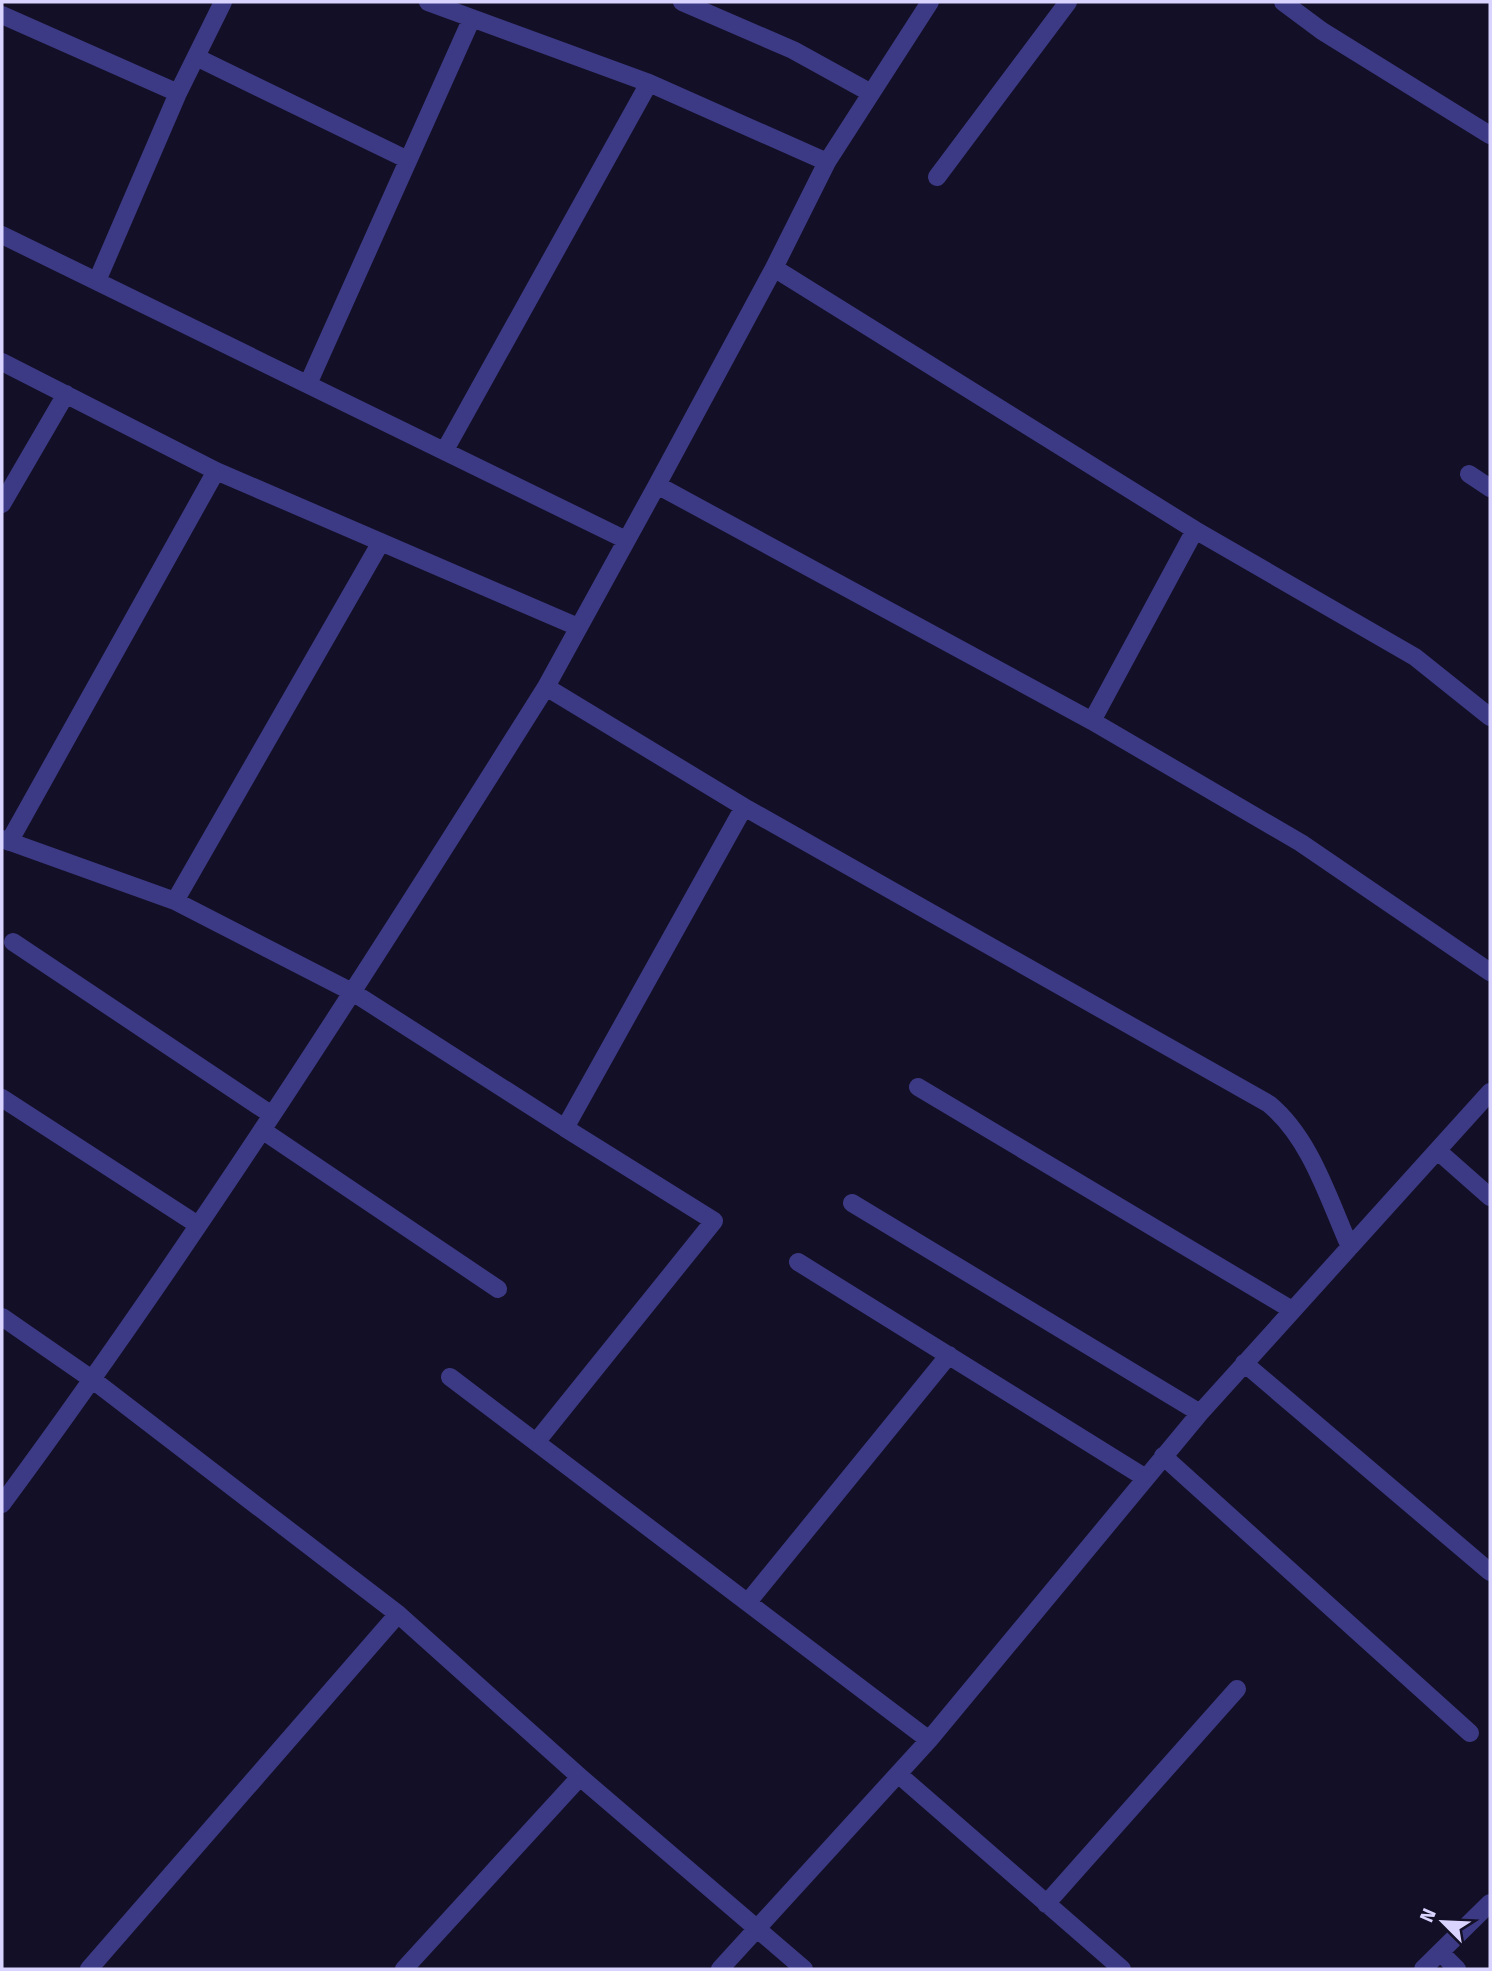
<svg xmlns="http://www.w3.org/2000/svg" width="1492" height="1971" font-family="'Fira Sans',sans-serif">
	<rect width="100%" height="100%" fill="#130f26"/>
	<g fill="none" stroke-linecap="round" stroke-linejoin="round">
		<path stroke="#3d3a85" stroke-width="18" d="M428 2 649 83 827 162
			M682 2 793 50 871 93
			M1283 2 1322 31 1490 135
			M2 15 178 93
			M196 57 408 160
			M937 177 1068 2
			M2 235 624 539
			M774 268 827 162 930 2
			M97 281 178 93 223 2
			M2 362 216 471 578 627
			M308 384 472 18
			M445 450 649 83
			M1469 474 1490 488
			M2 504 66 394
			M1490 717 1415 657 1195 530 774 268 657 485 1092 721 1301 843 1490 972
			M1092 721 1195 530
			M744 807 1269 1104C1311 1139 1328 1198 1350 1247
			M2 839 175 901 354 993 565 1128
			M9 842 216 471
			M175 901 381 542
			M13 942 272 1115
			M918 1087 1292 1310
			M2 1098 198 1225
			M262 1130 498 1289
			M1439 1152 1490 1197
			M852 1203 1200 1413
			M798 1262 1144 1477
			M2 1317 93 1380 398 1614 580 1777 804 1969
			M1244 1363 1490 1572
			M450 1377 929 1740
			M537 1441 714 1221 565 1128 744 807 546 687 657 485
			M1163 1456 1470 1733
			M2 1504C196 1241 372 964 546 687
			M748 1602 949 1355
			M898 1774 1122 1969
			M1046 1904 1237 1689
			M1440 1952 1457 1969
			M89 1969 398 1614
			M404 1969 580 1777
			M720 1969 929 1740 1200 1413 1490 1092
			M1423 1969 1490 1903"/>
	</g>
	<rect width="1492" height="1971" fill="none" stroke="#d9d4ff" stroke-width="7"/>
	<g transform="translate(1443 1922) rotate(294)" stroke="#130f26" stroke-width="5" paint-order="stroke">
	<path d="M0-5L12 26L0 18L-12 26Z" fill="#d9d4ff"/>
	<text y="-10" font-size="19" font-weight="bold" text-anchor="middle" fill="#d9d4ff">N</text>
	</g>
</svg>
